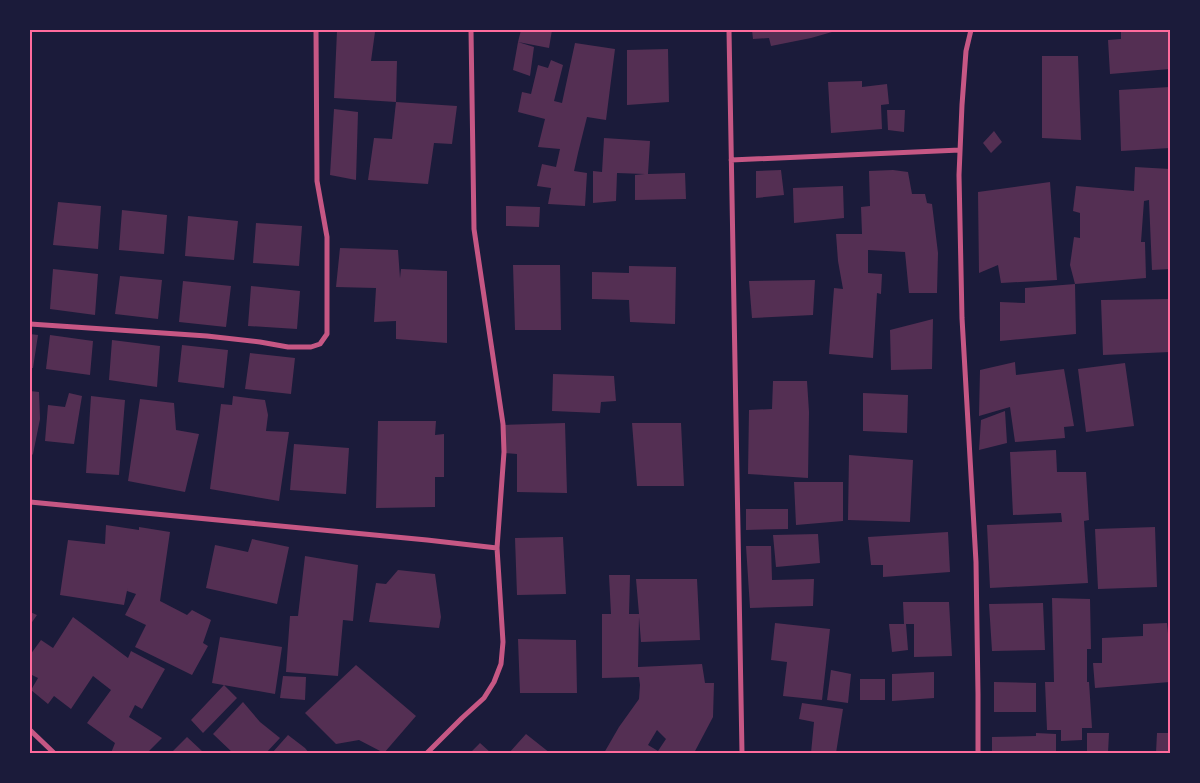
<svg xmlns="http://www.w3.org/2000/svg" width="1200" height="783" font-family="Signika,sans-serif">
	<rect width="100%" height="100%" fill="#1b1b3a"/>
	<path fill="#542f53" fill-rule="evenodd" d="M521 30H552L549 48 518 42Z
		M752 30H832V32L811 38 771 46 769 38 753 39Z
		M1121 30H1170V69L1110 74 1108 40 1121 39Z
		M337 31 375 32 371 61H397L396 102 334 98Z
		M518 42 534 47 530 76 513 70Z
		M575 43 615 49 606 120 587 117 578 153 574 171 587 173 585 206 548 204 551 188 537 186 542 164 556 167 560 149 538 147 545 119 518 112 522 92 531 94 538 65 548 68 551 60 563 65 554 101 562 103Z
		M668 49 669 102 627 105V50Z
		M1042 56H1078L1081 140 1042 138Z
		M862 81V87L887 84 889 104 881 105 882 129 831 133 828 82Z
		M1170 87V148L1121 151 1119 90Z
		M396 102 457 106 452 144 434 143 428 184 368 180 374 138 392 139Z
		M334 109 358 112 356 180 330 175Z
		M887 110H905L904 132 888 130Z
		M994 131 1002 142 991 153 983 143Z
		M604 138 650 141 648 174 685 173 686 199 635 200V175L645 174 617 173 616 201 593 203V171L602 172Z
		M1135 167 1170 169V269L1152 270 1149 200 1144 201 1141 242H1145L1146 278 1075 284 1070 265 1074 237 1080 238V213L1073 211 1076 186 1134 191Z
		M781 170 784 195 756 198V171Z
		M893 170 908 172 912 194H925L927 203 932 204 938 253 937 293H909L905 252 868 250V273L882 274 881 294 877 293 873 358 829 354 834 288 843 289 838 261 836 234H862L861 207 870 206 869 171Z
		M1050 182 1057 280 1001 283 998 265 979 273 978 192Z
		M843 186 844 218 794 223 793 188Z
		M58 202 101 206 98 249 53 245Z
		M506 206 540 207 539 227 506 226Z
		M122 210 167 215 164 254 119 250Z
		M188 216 238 221 234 260 185 256Z
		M256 223 302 226 299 266 253 263Z
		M340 248 398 250 400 278 401 269 447 271V343L396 339V321L374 322 376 288 336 287Z
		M513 265H560L561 330H515Z
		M629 266 676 267 675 324 630 322 629 300 592 299V272L629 273Z
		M53 269 98 274 95 315 50 309Z
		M120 276 162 280 158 319 115 314Z
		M815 280 813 315 752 318 749 281Z
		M183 281 231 286 226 327 179 322Z
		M1075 284 1076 334 1000 341V302L1025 303V288Z
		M251 286 300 291 297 329 248 326Z
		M1170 299V352L1103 355 1101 300Z
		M933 319 932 369 891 370 890 330Z
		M30 334 38 335 33 368H30Z
		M50 335 93 341 90 375 46 369Z
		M112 340 160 346 157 387 109 380Z
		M182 345 228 350 224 388 178 382Z
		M250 353 295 358 291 394 245 389Z
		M1015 362 1016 375 1064 369 1074 426 1064 427 1065 438 1015 442 1010 407 979 416 980 370Z
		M1125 363 1134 426 1086 432 1078 369Z
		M553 374 614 376 616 401 601 402 600 413 552 411Z
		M773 381H807L809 412 808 478 748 474 749 410 772 409Z
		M30 391 39 392 40 419 33 454 30 457Z
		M69 393 82 396 74 444 45 441 48 405 65 407Z
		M863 393 908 395 907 433 863 431Z
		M91 396 125 400 119 475 86 473Z
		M233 396 265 400 268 415 266 431 289 432 279 501 210 489 221 404 232 405Z
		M140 399 174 403 176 430 199 434 185 492 128 481Z
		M1005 411 1007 443 979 450 981 420Z
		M378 421H436L435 435 444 434V477H435V507L376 508Z
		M565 423 567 493 517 492V454L505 453 504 425Z
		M632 423H681L684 486H637Z
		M294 444 349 448 346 494 290 490Z
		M1056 450 1057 472H1086L1089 520 1084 521 1088 583 990 588 987 525 1062 522 1061 513 1013 515 1010 452Z
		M849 455 913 460 910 522 848 520Z
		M794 482H843V521L796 525Z
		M746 509H788V529L746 530Z
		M106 525 139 530V527L170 532 160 601 187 615 192 610 211 620 203 643 208 646 192 675 135 647 146 625 125 615 136 594 127 591 128 586 124 605 60 595 68 540 105 544Z
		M1155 527 1157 587 1098 589 1095 529Z
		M948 532 950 572 883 577V565H871L868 537Z
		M818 534 820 563 776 567 773 535Z
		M563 537 566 594 517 595 515 538Z
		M252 539 289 547 277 604 206 588 215 545 248 552Z
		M746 546H771L772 580 814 579 813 606 750 608Z
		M305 556 358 565 353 621 343 620 338 676 286 672 290 616H298Z
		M398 570 435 574 441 617 439 628 369 622 376 583 386 584Z
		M609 575H630L629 614H639L636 579H697L700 640 641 642 639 617 638 667 702 664 705 683H714L713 717 694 753H604L619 727 639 699 640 685 639 677 602 678V614H611ZM657 730 666 739 658 751 648 745Z
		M1052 598 1090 599 1091 649H1087V682H1089L1092 728H1082V740L1061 741V730H1047L1045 682H1054Z
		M903 602H949L952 656 914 657V624H906L908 650 892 652 889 624H904Z
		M1043 603 1045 650 992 651 989 604Z
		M30 612 37 615 30 625Z
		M73 617 128 658 131 651 165 669 142 709 135 705 129 717 162 738 147 753H111L115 743 87 723 111 690 93 676 71 709 54 696 48 704 31 690 38 678 30 674V655L41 640 53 648Z
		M775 623 830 629 822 700 783 696 787 662 771 660Z
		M1167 623 1170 654V682L1095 688 1093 663H1102V638L1143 636V624Z
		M220 637 282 647 275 694 212 683Z
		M518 639 576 640 577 693H520Z
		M356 665 416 716 384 753 359 740 336 744 305 713Z
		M831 670 851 674 848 703 827 700Z
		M934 672V698L892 701V674Z
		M283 676 306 677 305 700 280 698Z
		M860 679H885V700H860Z
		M994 682 1036 683V712H994Z
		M224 685 237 698 203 733 191 720Z
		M243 702 260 722 280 738 266 753H233L213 734Z
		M802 703 843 709 836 753H811L814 722 799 719Z
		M1036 733 1056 734V753H992V737L1036 736Z
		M1087 733H1109L1108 753H1087Z
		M1157 733H1170V753H1156Z
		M526 734 550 753H509Z
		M288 735 305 748 309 753H272Z
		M187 737 202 751 200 753H171Z
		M480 743 491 753H470Z"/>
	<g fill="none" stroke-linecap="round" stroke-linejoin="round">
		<path stroke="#c65784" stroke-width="5" d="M729 30 742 753
			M971 30 966 51 962 105 959 175 962 318 976 562 978 694V753
			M731 160 960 150
			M30 324 207 336 260 342 288 347H311L320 344 327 334V237L317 181 316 30
			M30 502 427 540 497 548
			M30 730 54 753
			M427 753 462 718 484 698 494 682 501 664 503 642 497 548 504 452 503 424 474 229 471 30"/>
	</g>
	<rect width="1200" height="783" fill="none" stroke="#1b1b3a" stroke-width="62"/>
	<rect x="31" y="31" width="1138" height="721" fill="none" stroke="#ff6b9d" stroke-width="2"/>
</svg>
